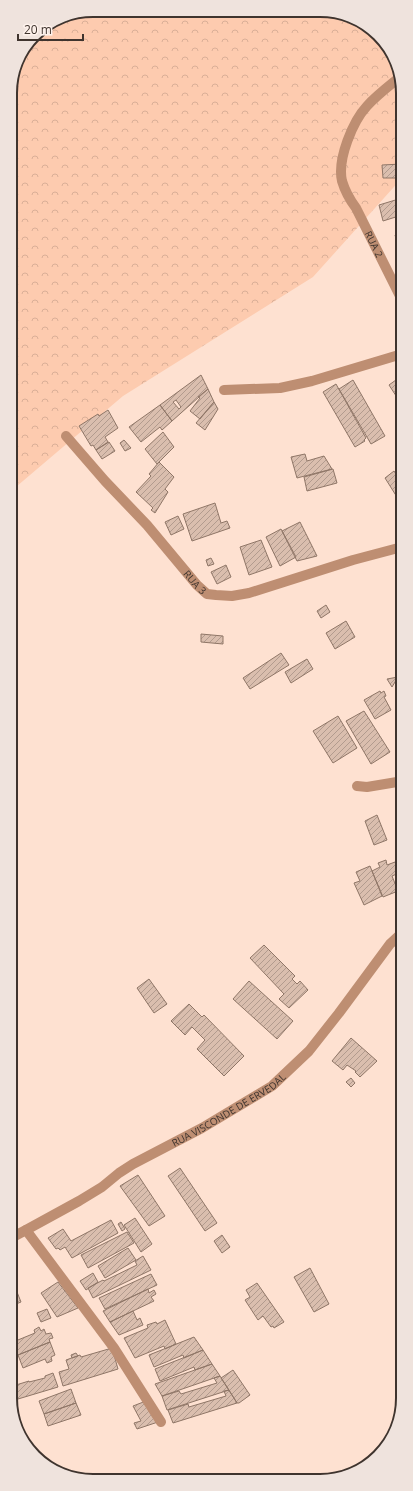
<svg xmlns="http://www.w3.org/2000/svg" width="413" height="1491" font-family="'Open Sans',sans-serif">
	<defs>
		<pattern id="forest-crowns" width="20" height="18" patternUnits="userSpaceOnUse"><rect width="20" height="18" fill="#fdcbaf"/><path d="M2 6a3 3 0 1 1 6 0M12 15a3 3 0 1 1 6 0" fill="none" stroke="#daaf97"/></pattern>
		<pattern id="building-hatch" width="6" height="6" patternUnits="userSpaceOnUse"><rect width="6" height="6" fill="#dabeae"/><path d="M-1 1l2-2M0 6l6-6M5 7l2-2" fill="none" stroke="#b29b8e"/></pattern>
	</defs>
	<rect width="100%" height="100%" fill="#fee1d1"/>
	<path fill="url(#forest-crowns)" d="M93 10 337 12 379 34 402 82V178L313 277 123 396 10 492V88L16 61 34 34 61 16Z"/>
	<path fill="url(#building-hatch)" stroke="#8f7667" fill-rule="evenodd" d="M402 164V178H383L382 165Z
		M402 198V215L383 221 379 205Z
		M402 232V255L399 249 395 235Z
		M201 375 208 389 172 421 160 405ZM176 400 181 407 179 409 173 402Z
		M400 377 402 381V405L389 385Z
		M353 380 385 436 371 444 339 389Z
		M336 384 366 438 364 440 365 441 355 447 323 392Z
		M208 389 214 402 200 419 190 411 200 398 198 397Z
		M214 402 218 409 205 430 196 423Z
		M160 405 172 421 162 430 160 427 141 442 129 427Z
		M108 410 118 428 105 437 108 442 96 450 93 445 91 446 79 426 98 414 99 416Z
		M163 432 174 447 157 464 145 449Z
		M124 440 131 448 125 451 120 443Z
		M109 442 115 451 102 459 96 450Z
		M305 454 307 461 324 456 332 469 297 478 291 457Z
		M159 462 174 477 165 489 168 492 155 513 151 510 153 508 136 492 151 476 149 474Z
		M333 469 337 483 307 491 304 477Z
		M394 471 402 483V505L385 478Z
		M215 503 221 523 227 521 230 528 192 541 183 514Z
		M178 516 184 529 171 535 165 522Z
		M300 522 317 556 297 561 282 531Z
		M281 529 296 557 280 566 266 537Z
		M261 540 272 567 249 575 240 547Z
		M211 558 214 564 208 566 206 560Z
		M226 565 231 577 217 584 211 572Z
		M326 605 330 612 321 618 317 611Z
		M346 621 355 637 335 649 326 633Z
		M201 634 223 636V644L201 642Z
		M281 653 289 665 250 689 243 678Z
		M307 659 313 669 291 683 285 672Z
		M398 677 392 687 387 679Z
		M403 688V703L396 692Z
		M380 691 381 693 384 691 386 696 384 697 391 710 375 719 364 700Z
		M364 711 390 752 371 764 346 721Z
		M338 716 357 748 333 763 313 731Z
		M377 815 387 840 374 845 365 821Z
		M386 860 387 865 395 862 399 873 392 876 398 891 383 897 372 871 380 867 378 863Z
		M403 864V882L397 866Z
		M370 866 382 896 364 905 354 883 360 881 356 872Z
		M264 945 295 976 292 979 297 984 300 981 308 990 289 1008 279 999 284 994 250 958Z
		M400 955 403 957 401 962 397 959Z
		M149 979 167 1004 154 1013 137 988Z
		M249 981 293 1021 277 1039 233 999Z
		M189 1004 202 1017 204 1015 244 1056 224 1076 197 1049 205 1040 192 1027 185 1035 171 1021Z
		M351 1038 377 1061 360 1077 355 1072 356 1071 347 1065 343 1070 332 1061Z
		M351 1078 355 1083 351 1087 346 1082Z
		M180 1168 217 1223 205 1231 168 1176Z
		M138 1175 165 1216 149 1226 120 1186Z
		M135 1218 152 1244 141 1252 124 1225Z
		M111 1220 118 1233 72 1258 65 1247 60 1250 58 1248 56 1249 48 1238 63 1229 71 1241Z
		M121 1222 125 1229 122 1231 118 1224Z
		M127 1232 134 1243 88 1268 81 1255Z
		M222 1235 230 1247 222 1253 214 1241Z
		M128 1248 136 1260 105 1278 98 1266Z
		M143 1256 151 1270 93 1298 88 1288 103 1280 104 1281 137 1265 135 1261Z
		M310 1268 329 1304 314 1312 294 1277Z
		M93 1273 98 1282 86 1290 80 1281Z
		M151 1274 157 1285 105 1309 99 1298Z
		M11 1277 21 1302 11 1306Z
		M58 1282 78 1308 57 1317 41 1293Z
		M257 1283 284 1322 274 1328 273 1326 271 1327 263 1316 258 1320 245 1300 250 1297 246 1290Z
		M148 1289 149 1293 154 1290 156 1294 151 1297 154 1301 133 1311 110 1322 103 1311Z
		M47 1309 51 1318 41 1322 37 1313Z
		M133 1311 137 1320 140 1318 143 1325 119 1335 110 1322Z
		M165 1320 176 1344 165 1349 164 1346 135 1358 124 1338 148 1328 147 1325 156 1322 157 1324Z
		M39 1327 41 1331 44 1329 46 1334 51 1333 53 1338 49 1339 50 1342 18 1355 13 1342 35 1333 34 1330Z
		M194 1337 203 1350 184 1358 183 1355 154 1367 149 1355Z
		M403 1340V1351L398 1345Z
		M50 1342 55 1355 51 1357 52 1361 47 1363 45 1359 23 1368 18 1355Z
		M112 1348 118 1369 63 1386 59 1372 69 1369 66 1360 80 1355 81 1357Z
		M203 1350 212 1364 195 1370 194 1367 160 1381 155 1369Z
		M76 1353 78 1356 72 1358 71 1355Z
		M212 1364 220 1376 162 1396 155 1384Z
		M233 1370 250 1395 239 1403H237L221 1378Z
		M53 1373 58 1387 18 1399 11 1380 14 1379 16 1385 29 1381V1382L45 1378V1376Z
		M220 1376 229 1390 167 1410 162 1396 179 1391 181 1394 217 1383 214 1378Z
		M71 1389 76 1403 44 1414 39 1401Z
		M229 1390 237 1403 173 1423 168 1410 188 1404 189 1407 226 1396 224 1391Z
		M146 1401 158 1422 137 1429 134 1423 141 1421 133 1406Z
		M76 1403 81 1415 48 1426 44 1414Z"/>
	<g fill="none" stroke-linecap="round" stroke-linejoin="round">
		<g stroke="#be8e72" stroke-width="10">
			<path id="s1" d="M400 77C389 86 377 95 367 106 353 121 337 159 342 181 345 191 350 200 356 208L402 300"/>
			<path d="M224 390 280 388 312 381 402 354"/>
			<path id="s2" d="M66 436 105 481 147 525 197 585 207 594 216 595 232 596 249 593 353 560 402 547"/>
			<path d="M357 786 367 787 403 781"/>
			<path d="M26 1230 114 1348 161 1422"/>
			<path id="s3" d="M11 1238 26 1230 79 1201 102 1187 119 1173 133 1164 202 1128 272 1086 309 1051 339 1013 390 944 403 932"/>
		</g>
	</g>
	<g text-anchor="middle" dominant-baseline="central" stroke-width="4" stroke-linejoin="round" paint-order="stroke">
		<g font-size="10" fill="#3f342e" stroke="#fef2ec">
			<text stroke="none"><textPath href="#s1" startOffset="196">RUA 2</textPath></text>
			<text stroke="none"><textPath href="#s2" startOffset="195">RUA 3</textPath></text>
			<text stroke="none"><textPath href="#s3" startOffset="253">RUA VISCONDE DE ERVEDAL</textPath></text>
		</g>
	</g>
	<path d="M0 0H413V1491H0ZM93 17H320A76 76 0 0 1 396 93V1398A76 76 0 0 1 320 1474H93A76 76 0 0 1 17 1398V93A76 76 0 0 1 93 17Z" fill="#efe3dd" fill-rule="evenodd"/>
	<path fill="none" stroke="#3f342e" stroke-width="2" d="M93 17H320A76 76 0 0 1 396 93V1398A76 76 0 0 1 320 1474H93A76 76 0 0 1 17 1398V93A76 76 0 0 1 93 17Z"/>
	<path d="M18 34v6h65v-6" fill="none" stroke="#3f342e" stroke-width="2"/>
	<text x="24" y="34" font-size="12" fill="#3f342e" stroke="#fef2ec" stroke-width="3" paint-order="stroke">20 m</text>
</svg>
